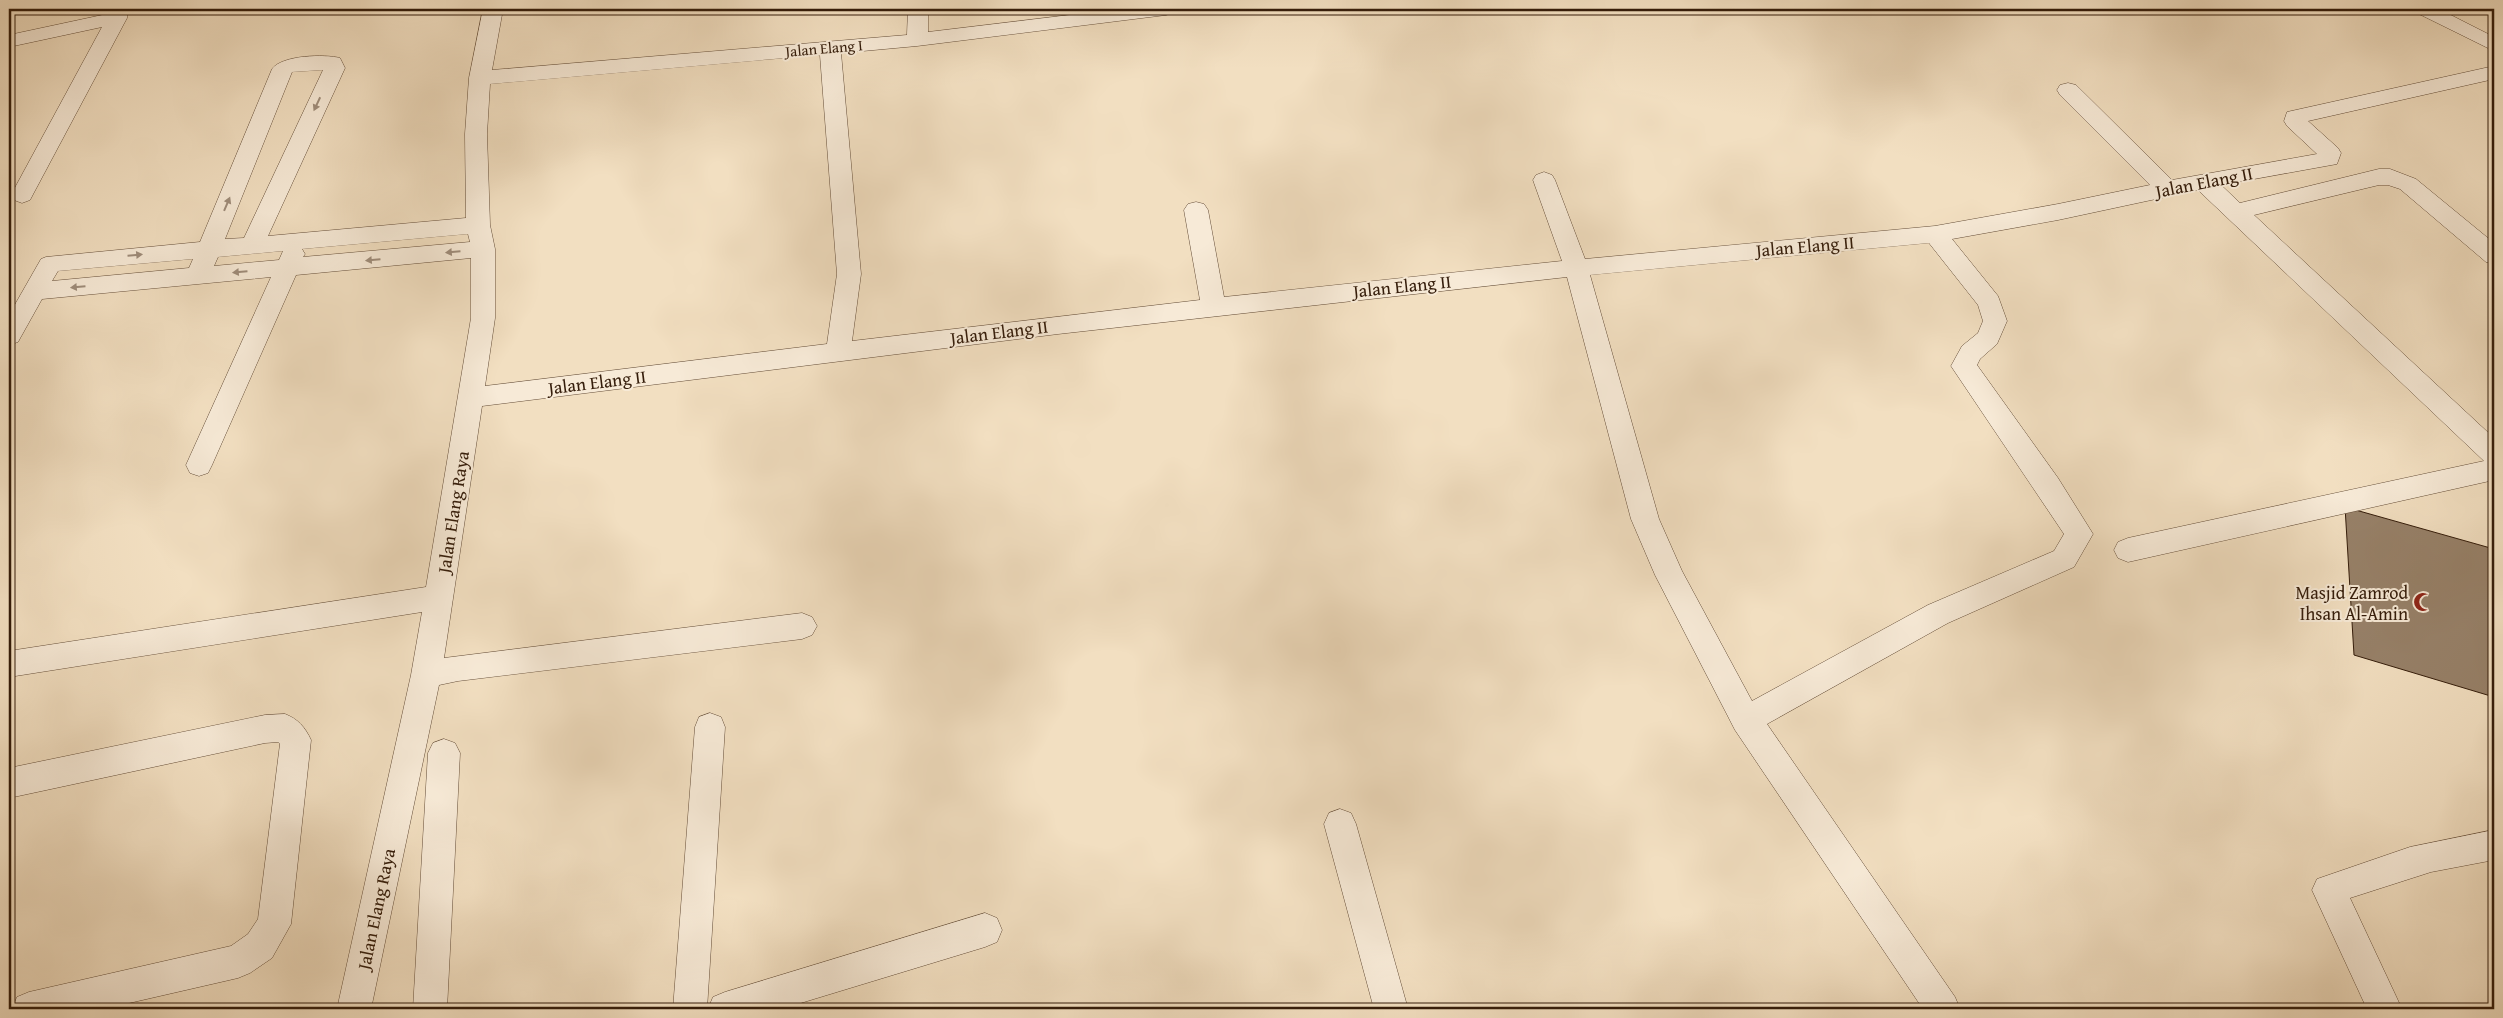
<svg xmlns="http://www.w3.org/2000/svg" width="2503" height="1018" font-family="'Gentium Book Plus',serif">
	<rect width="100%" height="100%" fill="#f2dfc1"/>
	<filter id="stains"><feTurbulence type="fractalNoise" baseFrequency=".004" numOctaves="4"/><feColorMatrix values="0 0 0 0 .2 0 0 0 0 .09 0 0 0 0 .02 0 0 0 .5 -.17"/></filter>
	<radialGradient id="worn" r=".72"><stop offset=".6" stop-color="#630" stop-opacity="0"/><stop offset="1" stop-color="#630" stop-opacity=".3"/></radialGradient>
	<path fill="#978169" stroke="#341c0a" d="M2345 507 2494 549V697L2354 655Z"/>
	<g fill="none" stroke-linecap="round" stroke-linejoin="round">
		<g stroke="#644d38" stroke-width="1">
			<path id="minor" d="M107 9H127V18L30 200 22 203 14 200 11 195 102 27 9 47V35L107 14Z
				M483 9H503L492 70 907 35 908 9H928V32L1119 9H1176L1173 13 1166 15 917 46 841 53 861 274 852 341 1200 300 1184 210 1188 204 1196 202 1204 204 1208 210 1224 297 1562 261 1533 180 1536 175 1544 172 1552 175 1555 180 1585 259 1935 226 2058 204 2150 185 2060 95 2057 90 2060 85 2068 83 2076 85 2172 180 2317 154 2287 126 2284 121 2287 112 2494 66V79L2308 121 2338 148 2341 153 2337 164 2221 185 2240 203 2379 169H2390L2416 179 2494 243V264L2486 262 2400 189 2388 185H2379L2254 215 2494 438V480L2128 562 2118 558 2114 550 2118 542 2128 538 2484 461 2198 190 2058 220 1952 239 1998 296 2007 321 1997 344 1980 359 1977 365 2058 478 2093 534 2074 567 1948 623 1767 724 1955 997 1960 1009H1923L1735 730 1655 575 1631 519 1567 277 1058 334 482 406 444 658 802 613 812 617 817 626 812 635 802 639 458 681 439 685 371 1009H337L411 675 422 612 9 677V651L426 587 471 318V258L296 275 212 465 208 473 199 476 190 473 186 465 271 277 42 299 18 342 9 345V315L41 259 46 257 200 242 272 69C282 55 325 54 340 58L345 68 268 236 466 218 465 134 469 78ZM820 55 837 274 827 344 485 386 495 318V249L490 225 487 134 490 84ZM323 70 244 238 225 239 292 72ZM468 234 470 242 303 257 305 254 302 249ZM1929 243 1978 305 1983 321 1978 333 1962 346 1951 366 2064 534 2054 551 1928 605 1752 701 1682 571 1659 519 1590 275ZM283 251 279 260 214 266 218 257ZM193 259 189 268 52 281 58 271Z
				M2414 9H2439L2494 37V51L2417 13Z
				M710 713 721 717 725 727 707 1009H673L695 727 699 717Z
				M285 714C298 719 305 727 311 740L291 924 272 958 250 973 238 978 103 1009H12L17 997 29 992 231 946 248 934 258 919 280 744 278 742 265 743 9 798V768L265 715Z
				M444 739 455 743 460 753 447 1009H413L428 753 433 743Z
				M1340 809 1351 813 1356 824 1408 1009H1374L1324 824 1329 813Z
				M2494 830V860L2431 872 2350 898 2402 1009H2367L2312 890 2317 879 2410 847Z
				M985 913 997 918 1002 930 997 942 985 947 781 1009H708L713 997 725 992Z"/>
		</g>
		<use href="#minor" fill="#f7ead7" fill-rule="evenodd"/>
	</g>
	<defs><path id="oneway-solid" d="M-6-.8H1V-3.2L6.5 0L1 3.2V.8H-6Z" transform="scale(1.25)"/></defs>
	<g fill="#9f8d7b">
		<use href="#oneway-solid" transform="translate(317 104) rotate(115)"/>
		<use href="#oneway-solid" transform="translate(227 204) rotate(-67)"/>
		<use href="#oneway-solid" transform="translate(453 252) rotate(175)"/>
		<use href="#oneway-solid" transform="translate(135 255) rotate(-5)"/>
		<use href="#oneway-solid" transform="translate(373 260) rotate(175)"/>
		<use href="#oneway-solid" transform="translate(240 272) rotate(175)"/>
		<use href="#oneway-solid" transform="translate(78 287) rotate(175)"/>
	</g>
	<defs>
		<g id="mosque-bare" transform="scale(1.5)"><path d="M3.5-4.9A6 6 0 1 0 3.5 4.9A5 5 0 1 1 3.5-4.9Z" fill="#8f2418" stroke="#f7ead7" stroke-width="2.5" paint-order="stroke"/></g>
	</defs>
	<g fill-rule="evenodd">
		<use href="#mosque-bare" x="2423" y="602"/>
	</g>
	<g text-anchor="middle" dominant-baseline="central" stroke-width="4" stroke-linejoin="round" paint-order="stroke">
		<g font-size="15" fill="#341c0a" stroke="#f7ead7">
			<text transform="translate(824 48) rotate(-5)">Jalan Elang I</text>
		</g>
		<g font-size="18" fill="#341c0a" stroke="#f7ead7">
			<text transform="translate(2204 182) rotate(-11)">Jalan Elang II</text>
			<text transform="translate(1805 246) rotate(-5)">Jalan Elang II</text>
			<text transform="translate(1402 286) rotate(-6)">Jalan Elang II</text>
			<text transform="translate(999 332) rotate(-7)">Jalan Elang II</text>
			<text transform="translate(597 382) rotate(-7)">Jalan Elang II</text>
			<text transform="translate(453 512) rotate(-81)">Jalan Elang Raya</text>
			<text transform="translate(376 909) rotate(-78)">Jalan Elang Raya</text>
		</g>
		<g font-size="18" fill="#341c0a" stroke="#f7ead7" text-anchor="end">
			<text x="2408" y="592">Masjid Zamrod<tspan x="2408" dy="21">Ihsan Al-Amin</tspan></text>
		</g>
	</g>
	<rect width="2503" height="1018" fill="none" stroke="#f2dfc1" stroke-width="30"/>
	<rect x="10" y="10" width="2483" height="998" fill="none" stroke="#341c0a" stroke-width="2.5"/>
	<rect x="15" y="15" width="2473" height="988" fill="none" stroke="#341c0a"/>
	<rect width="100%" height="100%" filter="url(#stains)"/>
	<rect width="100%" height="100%" fill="url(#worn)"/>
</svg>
